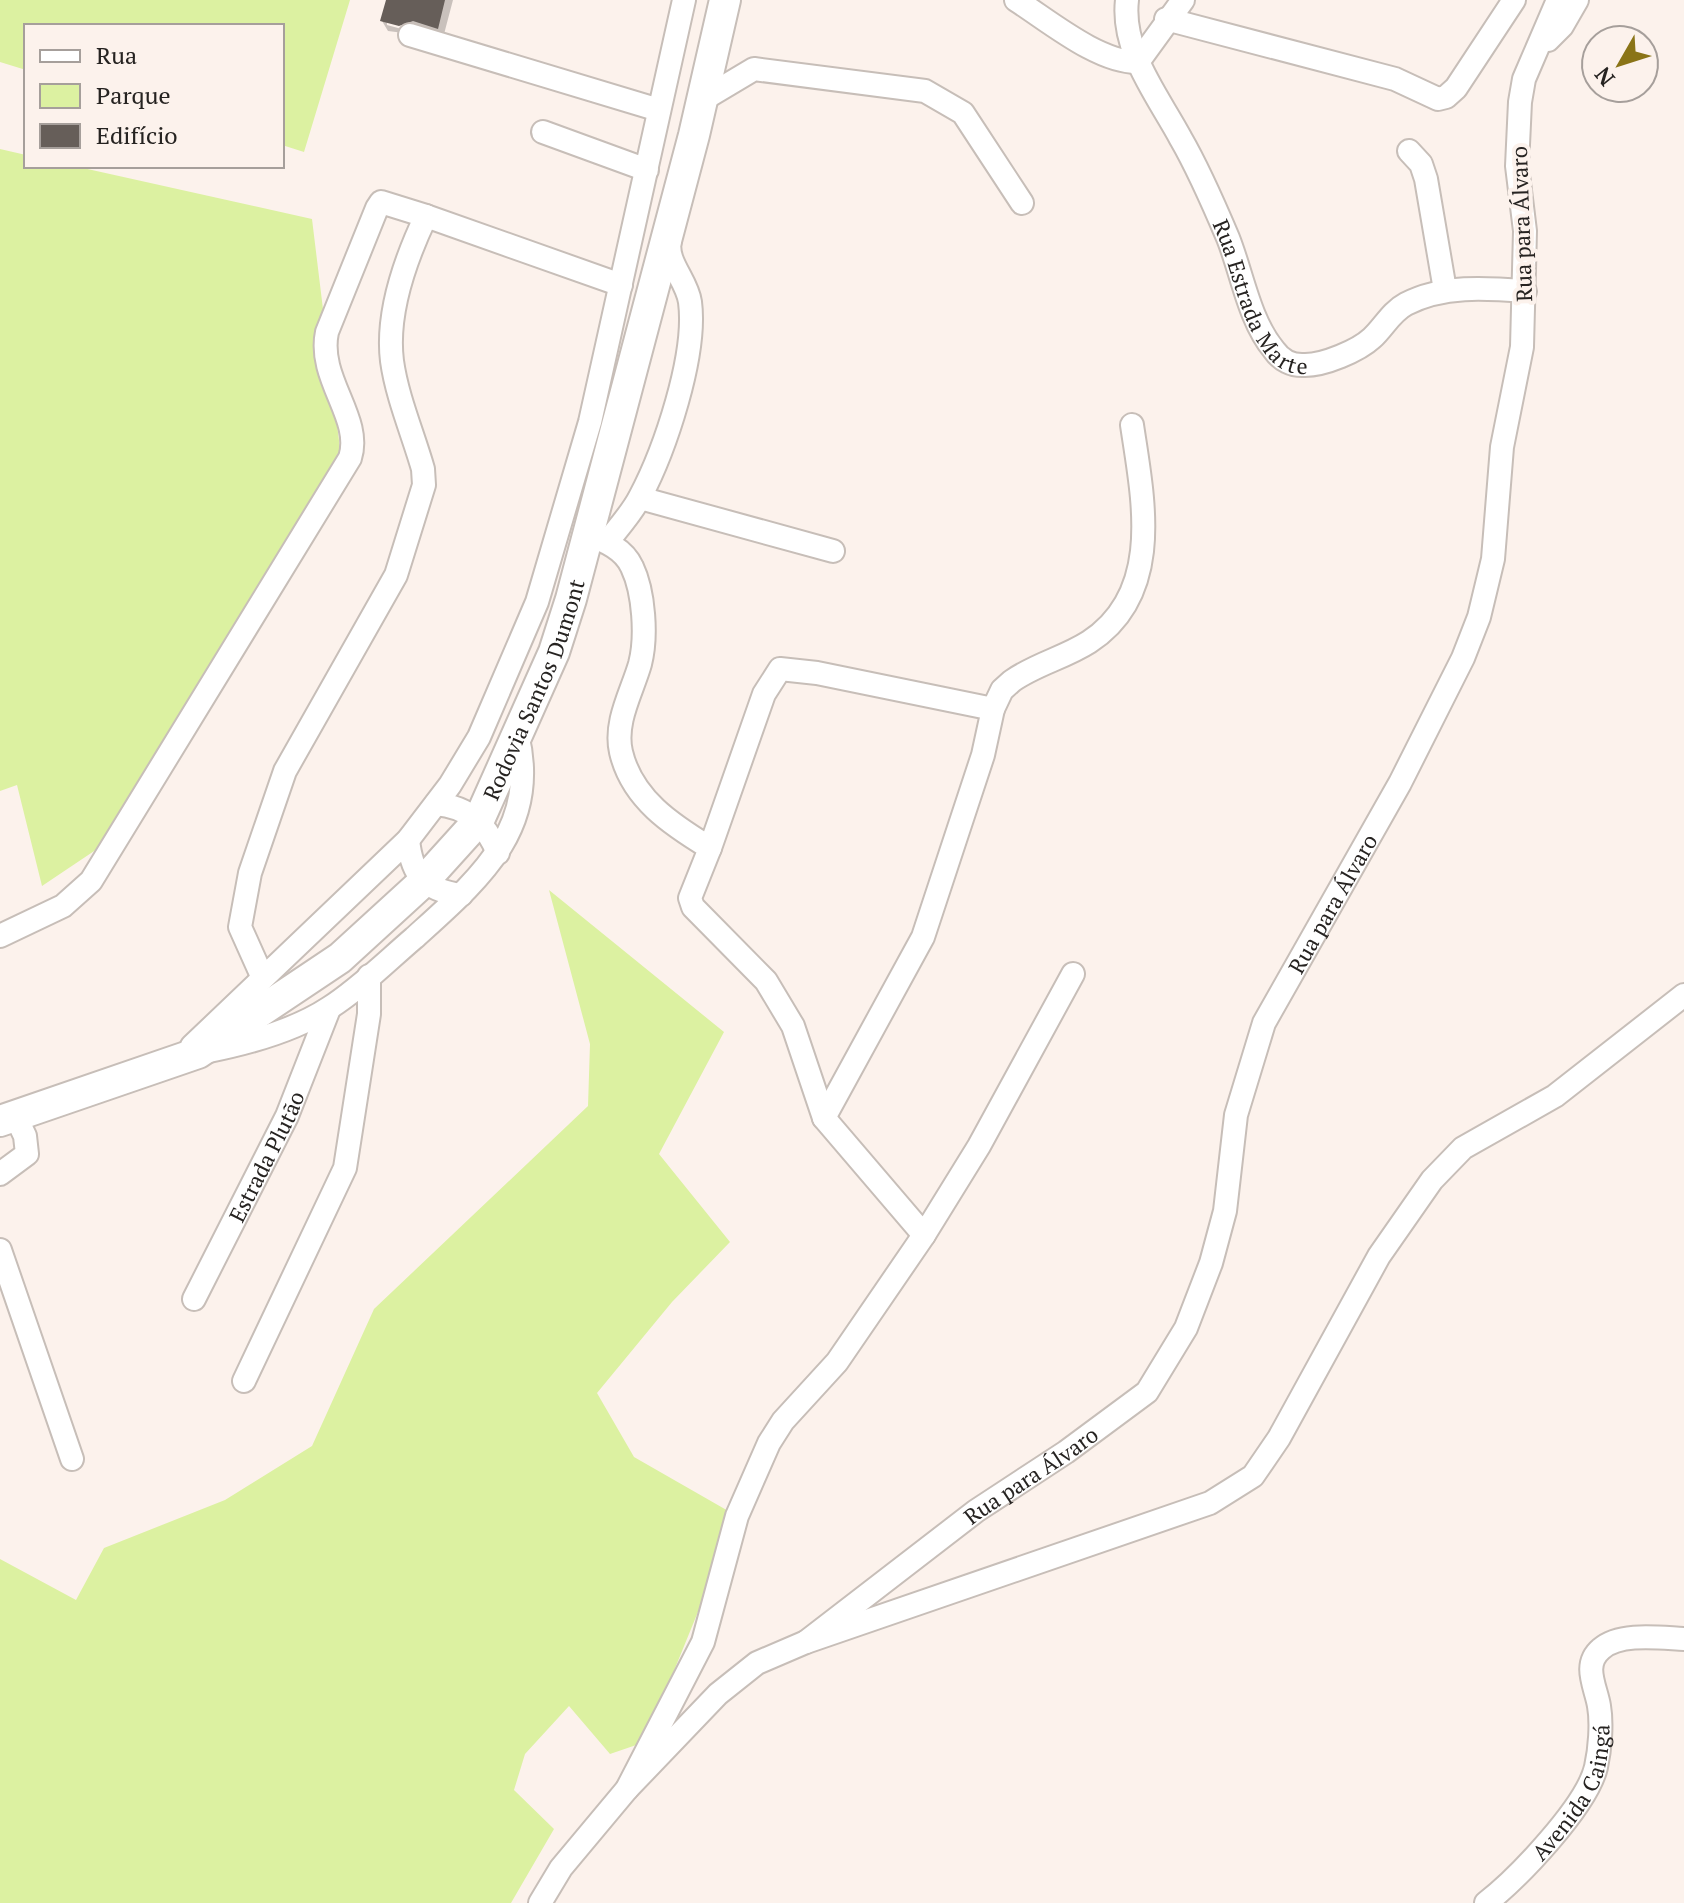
<svg xmlns="http://www.w3.org/2000/svg" width="1684" height="1903" font-family="'PT Serif',serif">
	<rect width="100%" height="100%" fill="#fcf2ec"/>
	<path fill="#dcf1a1" d="M0 0H350L304 152 282 145V26H26V70L0 62Z
		M0 149 26 155V166H74L312 219 341 457 121 833 42 886 17 785 0 791Z
		M549 890 724 1032 659 1154 730 1242 672 1302 597 1393 634 1457 737 1516 645 1742 610 1754 569 1706 525 1754 514 1790 554 1829 511 1903H0V1559L76 1600 104 1548 225 1500 312 1446 374 1309 588 1106 590 1044Z"/>
	<path fill="#0003" fill-rule="evenodd" d="M388 0H453L443 38 388 31 382 21ZM387 21 410 27 409 31 387 25Z"/>
	<path fill="#665e59" d="M386 0H445L438 29 413 21 399 26 380 21Z"/>
	<g fill="none" stroke-linecap="round" stroke-linejoin="round">
		<g stroke="#c7beb8" stroke-width="26">
			<g id="minor">
				<path d="M1016 0C1049 21 1099 63 1138 62L1183 0"/>
				<path id="s1" d="M1127 0C1121 51 1158 96 1181 139 1199 170 1214 205 1228 238 1242 273 1249 320 1274 350 1281 360 1292 366 1305 365 1324 365 1358 351 1372 338 1384 327 1391 312 1406 304 1443 285 1485 288 1525 291"/>
				<path d="M1166 19 1395 79 1438 99 1446 97 1456 88 1514 0"/>
				<path d="M410 35 659 110"/>
				<path d="M1548 40 1562 26 1577 0"/>
				<path d="M702 100 754 69 925 91 963 113 1022 203"/>
				<path d="M543 132 647 170"/>
				<path d="M1409 151 1421 164 1426 179 1445 290"/>
				<path d="M640 498 833 551"/>
				<path d="M588 535C605 541 624 549 632 567 644 592 647 637 640 664 632 692 614 722 621 752 632 799 672 825 710 848L690 898 693 907 766 981 793 1026 824 1118 924 1235 979 1146 1073 974"/>
				<path d="M607 542C618 528 632 513 640 497 665 450 697 355 690 302 687 280 665 262 670 240"/>
				<path d="M436 804C469 807 486 824 498 853"/>
				<path d="M408 840C412 876 425 890 461 895"/>
				<path d="M710 848 764 694 780 669 817 673 993 709 1002 690 1012 681C1036 664 1064 658 1089 642 1164 593 1143 499 1132 425"/>
				<path d="M0 936 63 906 91 881 350 458C363 418 317 379 327 332L377 208 381 202 426 216"/>
				<path d="M262 976 240 927 250 873 285 771 396 575 424 485 423 469C413 434 397 397 392 361 386 313 406 258 426 216L621 285"/>
				<path d="M192 1046 408 840 450 785 479 737 537 602 590 422 684 0"/>
				<path d="M209 1051C249 1043 294 1031 329 1008 359 989 387 961 414 938 478 880 541 829 517 734"/>
				<path d="M824 1118 923 937 983 755 993 709"/>
				<path d="M0 1174 27 1154 25 1136 16 1117"/>
				<path d="M0 1250 72 1459"/>
				<path id="s2" d="M194 1299 287 1116 329 1009"/>
				<path d="M244 1381 345 1168 369 1014V976"/>
				<path id="s3" d="M806 1642 976 1511 1066 1452 1147 1392 1186 1328 1211 1263 1225 1211 1236 1115 1264 1023 1400 783 1463 658 1479 617 1493 559 1502 447 1522 347 1525 231 1517 166 1520 102 1524 79 1558 0"/>
				<path d="M627 1789 718 1694 757 1663 806 1642 1210 1503 1253 1476 1279 1438 1379 1256 1432 1180 1463 1148 1555 1096 1684 995"/>
				<path d="M540 1903 561 1868 627 1789 703 1642 737 1516 769 1443 783 1421 837 1362 924 1235"/>
				<path id="s4" d="M1486 1903C1518 1878 1587 1806 1596 1767 1600 1749 1602 1723 1599 1706 1596 1687 1582 1665 1601 1649 1620 1632 1661 1638 1684 1639"/>
			</g>
		</g>
		<g stroke="#c7beb8" stroke-width="34">
			<g id="highway">
				<path id="s5" d="M0 1121 198 1053 340 958 422 883 479 820 554 652 571 599 694 135 725 0"/>
			</g>
		</g>
		<use href="#minor" stroke="#fff" stroke-width="22"/>
		<use href="#highway" stroke="#fff" stroke-width="30"/>
	</g>
	<g text-anchor="middle" dominant-baseline="central" stroke-width="8" stroke-linejoin="round" paint-order="stroke">
		<g font-size="22" fill="#262321" stroke="#fcf2ec">
			<text transform="translate(1521 224) rotate(-92)">Rua para Álvaro</text>
			<text stroke="none"><textPath href="#s1" startOffset="332">Rua Estrada Marte</textPath></text>
			<text stroke="none"><textPath href="#s5" startOffset="718">Rodovia Santos Dumont</textPath></text>
			<text stroke="none"><textPath href="#s3" startOffset="952">Rua para Álvaro</textPath></text>
			<text stroke="none"><textPath href="#s2" startOffset="160">Estrada Plutão</textPath></text>
			<text stroke="none"><textPath href="#s3" startOffset="280">Rua para Álvaro</textPath></text>
			<text stroke="none"><textPath href="#s4" startOffset="144">Avenida Caingá</textPath></text>
		</g>
	</g>
	<rect x="24" y="24" width="260" height="144" fill="#fcf2ec" stroke="#a69f9b" stroke-width="2"/>
	<rect x="40" y="50" width="40" height="12" fill="#ffffff" stroke="#a69f9b" stroke-width="2"/>
	<text x="96" y="64" font-size="24" fill="#262321">Rua</text>
	<rect x="40" y="84" width="40" height="24" fill="#dcf1a1" stroke="#a69f9b" stroke-width="2"/>
	<text x="96" y="104" font-size="24" fill="#262321">Parque</text>
	<rect x="40" y="124" width="40" height="24" fill="#665e59" stroke="#a69f9b" stroke-width="2"/>
	<text x="96" y="144" font-size="24" fill="#262321">Edifício</text>
	<g transform="translate(1620 64) rotate(231)"><circle r="38" fill="#fcf2ec" stroke="#a69f9b" stroke-width="2"/>
	<path d="M0-6L14 30L0 20L-14 30Z" fill="#8a7417"/>
	<text y="-12" font-size="22" font-weight="bold" text-anchor="middle" fill="#262321">N</text>
	</g>
</svg>
